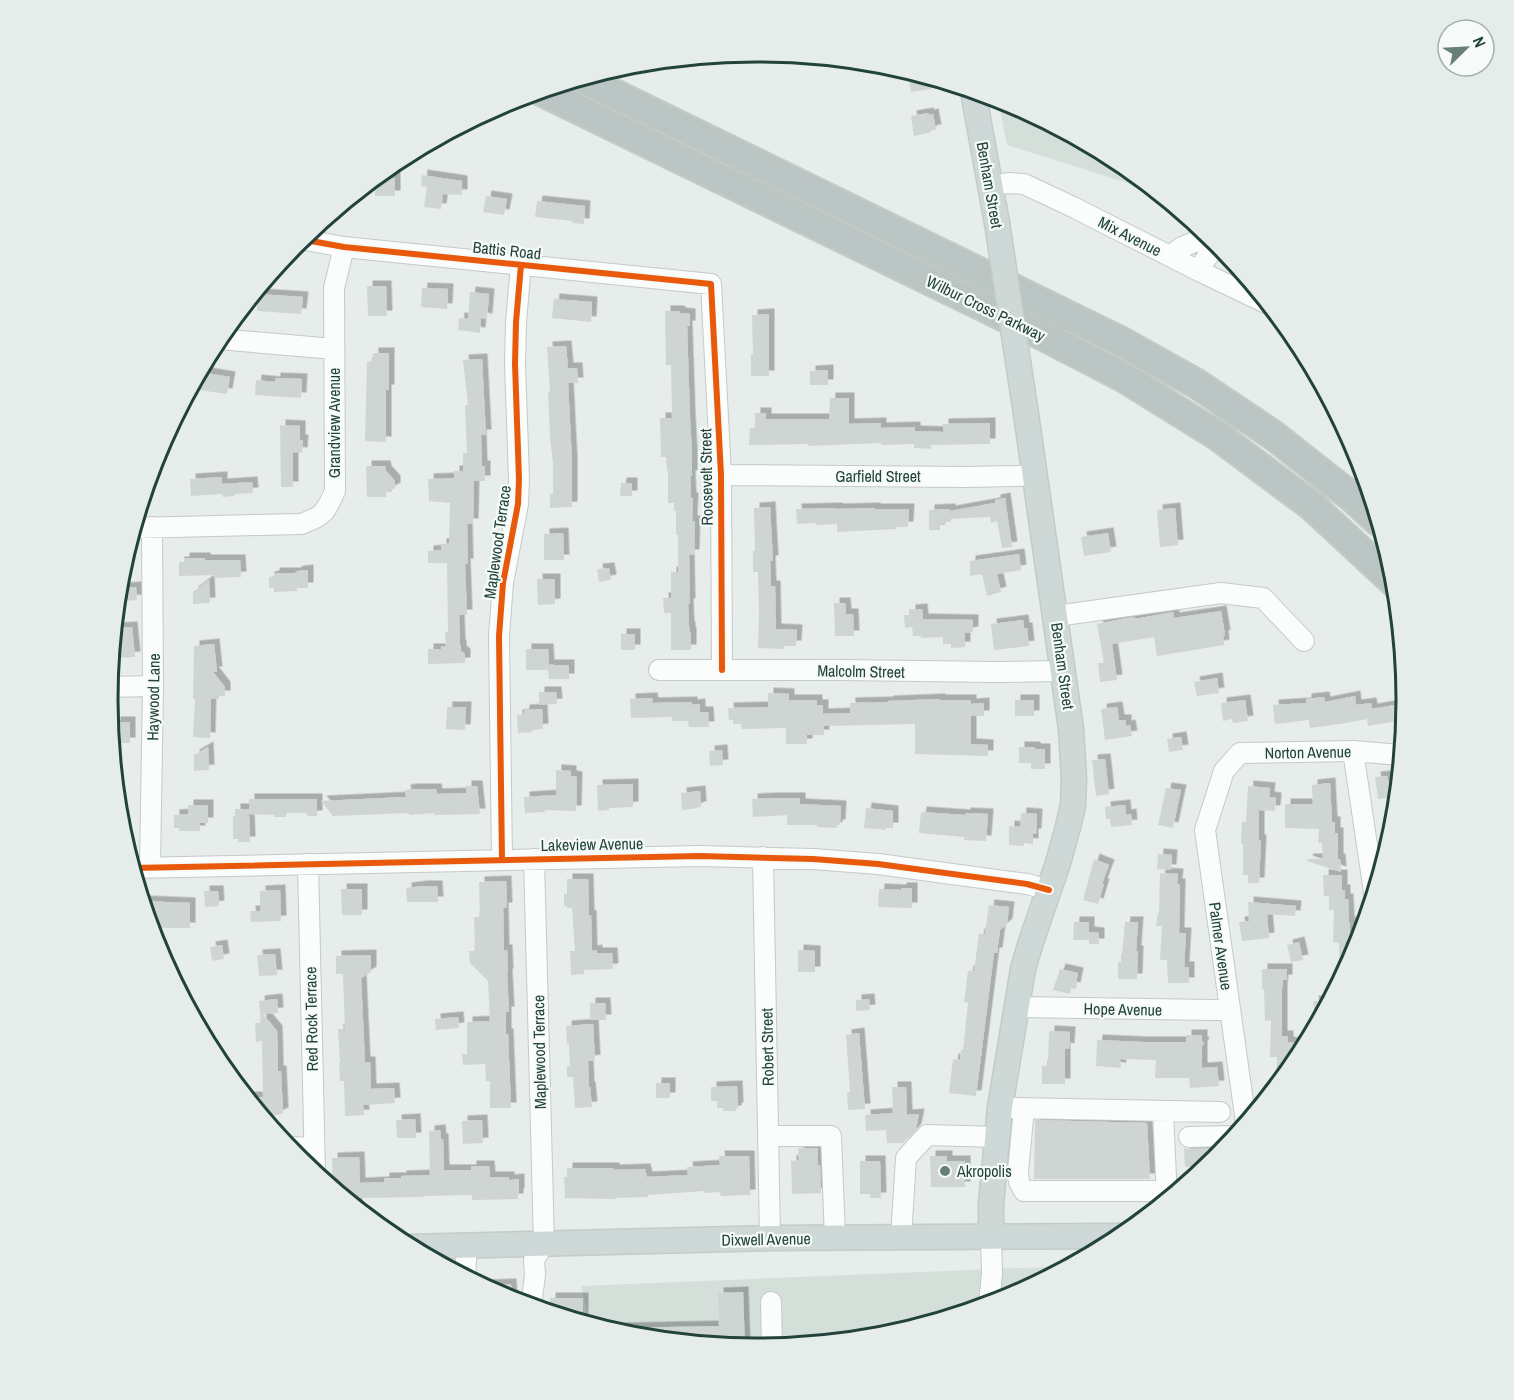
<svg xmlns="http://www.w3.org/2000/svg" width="1514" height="1400" font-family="'Archivo Narrow',sans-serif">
	<defs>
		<filter id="shadow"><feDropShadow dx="5.5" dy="-5.5" stdDeviation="0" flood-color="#0004"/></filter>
	</defs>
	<rect width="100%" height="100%" fill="#e7edea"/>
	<path fill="#d5dfda" d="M998 98 1006 101 1118 161 1133 173 1134 185 1007 145Z
		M1068 1266 1005 1300 883 1337 757 1349 630 1336 590 1324 581 1286Z"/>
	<path fill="#cfd5d3" filter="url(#shadow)" d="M907 71 928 77 931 89 911 92Z
		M928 113 929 115 933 114 936 130H932L931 132 914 136 911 116Z
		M422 175 462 181V195L443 194 441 209 424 207 427 187 421 186Z
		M395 178V196H375V179Z
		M486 196 507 199 504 215 483 212Z
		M537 201 585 206 584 224 572 223 573 221 535 217Z
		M367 286H386L387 316H368Z
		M422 288 448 289 447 309 421 307Z
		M470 292 489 294 487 319 481 318 480 333 458 330 459 318 468 319Z
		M258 294 303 297 301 314 257 311Z
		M554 299 592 302 591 322 552 318Z
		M665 311H679L680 313 690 314V326H687L690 417 692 454V476H690L691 498H693L692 521H695L694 555H689L690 604H688L689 627H690V632L691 633V650H671V613H664L663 598H671V572H678V535H676V511H674V503H668V471H667L666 457H661L660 418H672L671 365H666Z
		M769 314V376H751V354H753L752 315Z
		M566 346 568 368H577L578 383H568L572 462V507L550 508V494H553V463L550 437 548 393 550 392 547 347Z
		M373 353H389V390H386V442L365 441 367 362 373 361Z
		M482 359 486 435H481L482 466H485V481H474L473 524H467L468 564H465L467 615H459L460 645H461V651L465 654V663L428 664V649H441V646H446L445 632H448L447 563H428V551L441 550V544L449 543 450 503 429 501 428 479 454 478V471H463V453H467L465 405H468L463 360Z
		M828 370V385H810V371Z
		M200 372 230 377 227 394 191 389Z
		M275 378 302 379 301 398 255 395 256 380 275 382Z
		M830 398H849V424L881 423V428L915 427V431L943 432V424L990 423V444L931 445V449L914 448V444L881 445V443L808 446V444L749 445 750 428H755V413H766V419H829Z
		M280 425 300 426V440H303L302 453 293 452V487H281Z
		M366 466H385L386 471 395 481V488L386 493V497H367Z
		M222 477V484L252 482 253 493 235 494V496L223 497 222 494 191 496 190 479Z
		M621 483H632V496H620Z
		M1005 498 1012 547 1002 548 997 521 991 523 990 517 951 519V522H946V524H940V530H929V510L950 509V511L995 503V500Z
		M770 507 773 561H770L771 586H775L776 629 797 630 796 646H784V649L758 648 759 613 758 572H753V551H755L754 508Z
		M837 508V509L875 508V509H909L908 527H896V529L837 532V524L816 525V523L797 524 796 509Z
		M1175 508 1178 545 1160 547 1157 510Z
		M563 533 564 560H544V534Z
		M1108 533 1111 552 1084 556 1081 537Z
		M1019 554 1021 570 997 574 1001 592 987 596 982 574 970 576V561Z
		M184 558H205V560H240L241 577 213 578 216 575 179 576V562H184Z
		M609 568 611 580 599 582 597 569Z
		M308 570V588H297V591L274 592V588H269V577L274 576V573H295L298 571Z
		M537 579H555V604L538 605Z
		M209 580 210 603 193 604V592Z
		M136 587 137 600 123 601 122 588Z
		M834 603H845L846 614H853L854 636H835Z
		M922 609 923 619 973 620V632L965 633V647L951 648V644H943V637L921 638V636H913L912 627 905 628 904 615H910V610Z
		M1221 611 1225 635 1223 636 1224 645 1157 656 1154 637 1112 644 1117 680 1100 682 1098 663H1104L1097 624 1122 619 1135 617V619L1173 612 1174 618Z
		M1023 620 1024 628H1027L1029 646 994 650 991 624Z
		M132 627 135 657 112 658 115 628Z
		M621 634H635V650H621Z
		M214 644 217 672H213L225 687V696H219V699H211L210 738 193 737 195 699H193L194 646Z
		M526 649H548L549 665H569V679H549L548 670H526Z
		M1217 678 1219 693 1197 696 1194 682Z
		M539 692H556L557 704 539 705Z
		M768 693 789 694V700H817V705H823V714L850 713V703L888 702V701L940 699V700H971V704L984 703V716H971V744L988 745V756L915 754V724L824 726V735H807V744H786V728L742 729 741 724H733V720H729L728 708 768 707Z
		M1355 696 1356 705 1371 703 1372 709 1395 705 1397 721 1368 726 1367 719 1340 724 1310 728 1309 720 1275 724 1273 705 1306 703V699L1324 697 1325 702Z
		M652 698 653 703 692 702V705L700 704V712H708L709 727H689L688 721H672V717L631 718 630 699Z
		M1015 700H1034V716H1015Z
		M1245 700 1248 721 1233 723 1232 719 1223 721 1221 703Z
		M447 707H466L465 730 446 729Z
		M1117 707 1119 720H1126V726L1130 725 1132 736 1105 740 1101 709Z
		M542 709 543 729 532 730 533 732 518 733 517 715 524 714V710Z
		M115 722H130V743H112L111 726H115Z
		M1181 737 1183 750 1169 752 1167 739Z
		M208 747 209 770 194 771V755Z
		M1019 747H1034L1036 749H1045V769H1031V763H1019Z
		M722 750 723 765 710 766 709 751Z
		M1105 759 1109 794 1096 796 1092 760Z
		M556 770 571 771V776L577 777 576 811 545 810V812L525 813 524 797 556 795Z
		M1387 776 1388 781 1398 780 1396 797 1378 799 1375 777Z
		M1330 783 1332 822H1335V833H1338V859H1340L1341 872 1307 861 1308 859H1323L1322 843H1318L1319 829 1285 828V804H1313L1312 785Z
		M633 784V807L609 808V810L598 811 597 785Z
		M466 786H477L480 814 434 815V813L409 815V813L333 816 321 801 406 797 405 790 412 789H436L437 794 466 793Z
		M1248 786 1270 788 1269 797 1276 798 1275 811 1259 810V840H1261L1259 883H1248V875H1243V844H1241L1242 822H1246Z
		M1166 788 1181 790 1173 828 1158 825Z
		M700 791 701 807H698V808L682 810 681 793Z
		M772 798H800V804L841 806 840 825H837V828L817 827V825H787V815L753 817 752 799Z
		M249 799H317V816H308L306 813H286V817H274V815L249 814 250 842H238V839H233V816H235V809H249Z
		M188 805H208V823H200V831H179V828H174V815L188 814Z
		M1125 805 1126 815 1131 814 1132 825 1111 827 1110 819H1106L1105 807Z
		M866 808 893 811V828H886V830L864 828Z
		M921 812 965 815V813L988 814 986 841 964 840V837L919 833Z
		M1021 813 1037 814 1036 834H1033V844L1024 843V846L1009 845V826L1020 827Z
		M1158 854 1172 855 1171 870 1157 869Z
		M1094 859 1109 865 1102 884H1104L1098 904 1083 900Z
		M1160 873 1178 874 1177 884H1180L1179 933H1186L1184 967H1189V983H1168L1167 960H1160L1162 926H1156L1158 913H1159Z
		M1323 875H1342V890H1345V899H1348L1349 922H1350V939H1352V958L1340 980 1339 943 1333 942 1334 910H1329V896H1324Z
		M567 879H588L589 916 591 915 592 951 597 950V953H612L613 969 584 970V974L571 975 570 951H575L572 908H567V906H564V894H567Z
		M506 881 507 908H503L504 950H507L508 974H507L509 1012H506V1034H508L511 1108H490V1081H486L485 1064 463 1065 462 1054H467V1022L490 1021 488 981 470 963 469 951H475L474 917H480L479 882Z
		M423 886H437L438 902H407L406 888Z
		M901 888H912V908L878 907 879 889 901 890Z
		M341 889H362V915H342Z
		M280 890 281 921 251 922 250 911H260V891Z
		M204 891H218L219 906 205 907Z
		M143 901 190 903V928H154V923H150Z
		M1248 902 1296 906 1295 916 1267 914 1269 938 1242 941 1239 922 1249 921Z
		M989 905 1009 907 1007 924 1000 930 997 953H994L976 1096 949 1093 953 1059 960 1060 961 1049 963 1050 968 1003 964 1002 968 971H974L979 934H985Z
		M1074 922H1089V932L1099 933V944H1089V940H1073Z
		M1125 922H1138L1136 951H1138L1137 979H1118V962H1121V954H1122Z
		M1299 942 1303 960 1291 962 1287 945Z
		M222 945 224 959 212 961 210 947Z
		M798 950 815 951V972H798Z
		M275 954 277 975 259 976 257 955Z
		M371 955V972L361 978 365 1062H370L371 1089 394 1088 395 1103 363 1105 364 1115 345 1116 344 1081H340L339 1062H340L338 1029H345L343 974H336V956Z
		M1060 969 1078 973 1075 988 1071 987 1070 994 1053 990Z
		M1262 969H1287V980H1283L1282 989V1036H1288V1042L1295 1043V1063L1276 1086 1277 1057H1270L1271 1020 1265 1021 1264 989H1262Z
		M277 999 278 1013 263 1014 277 1031 278 1064V1071H281L283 1113 280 1114 279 1115H262L247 1097H263L262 1041 256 1042 255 1023H261L259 1001Z
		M869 999 870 1010 856 1011V1000Z
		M1313 1001H1328L1316 1024Z
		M590 1003H605L606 1020H590Z
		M458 1017 459 1028 436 1030 435 1019Z
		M593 1024 595 1060 588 1061 589 1087H590L592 1107 575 1108 573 1077H567V1066H570L569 1043 567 1044 566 1026Z
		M1049 1031 1070 1032 1069 1049 1065 1048V1084H1042V1066H1048Z
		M859 1033 865 1109 848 1110 847 1093 850 1092 846 1035Z
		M1186 1035H1202V1041L1204 1044 1202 1046V1068L1217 1067 1219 1086 1190 1088 1189 1078H1155L1156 1060 1120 1059 1121 1068 1096 1066 1097 1040 1143 1042H1186Z
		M656 1083H670V1098H656Z
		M737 1086 738 1108H736V1111H723V1108H717V1101H711V1087Z
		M892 1087H906L907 1115 919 1114 916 1129 903 1143H887L886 1130 866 1131 865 1115 893 1113Z
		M415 1119 416 1138H397L396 1120Z
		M482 1120 483 1143 463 1144 462 1121Z
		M1035 1120 1147 1123 1150 1179H1034Z
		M440 1130 441 1139H443L444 1170H471V1166H489L490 1177H509V1180L519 1179V1194H518V1199L472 1200V1195L423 1196V1197L357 1198V1207L333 1188 332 1158 359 1157 360 1183 384 1182V1178H401V1176L430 1175 429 1131Z
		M798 1148H818V1165H820L821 1193 792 1194 791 1161 799 1160Z
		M1184 1148 1189 1149 1225 1148 1216 1159 1198 1174 1197 1166 1185 1167Z
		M719 1156H749L750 1195 721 1196 720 1192 705 1193 704 1191 648 1195V1197L616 1198V1199L565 1198 564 1177H567V1168H613L615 1170 645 1169 647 1177 688 1175 687 1167 720 1165Z
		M930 1156H947V1161H965V1187H931Z
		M860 1161H880L881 1198H870V1194H860Z
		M511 1284 512 1300 481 1285Z
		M743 1292 745 1348 630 1336 619 1333V1328L719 1326 718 1293Z
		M550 1298H583V1322L550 1312Z"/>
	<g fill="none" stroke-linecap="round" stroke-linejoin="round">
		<g stroke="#c4cac8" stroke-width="22">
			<path id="minor" d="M990 186 1008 183 1024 184 1073 207 1199 271 1266 303
				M300 239 344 247 711 284 721 475 722 670
				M1170 256 1182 247 1210 236
				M1199 271C1204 261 1209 252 1219 245
				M218 339 334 349
				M721 475 965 477 1016 476 1035 475
				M134 528 301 524C324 516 325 513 335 491L334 288 344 247
				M1056 616 1221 593 1263 598 1304 641
				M659 670H841L996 672 1064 671
				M109 687 153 686
				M1353 751 1374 892
				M763 857 770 1238
				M502 860 499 636 503 583 518 504 519 479 515 364 516 322 521 265
				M308 864 315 1173
				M150 867 153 686 152 527
				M133 868 700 856 813 859 878 864 1027 884 1049 890
				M1017 1007 1214 1010 1229 1008
				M1012 1108 1220 1112
				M1024 1108 1018 1172 1019 1182 1024 1191H1166
				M1163 1112 1167 1199
				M1246 1123 1205 830 1224 771 1240 753 1353 751 1400 755
				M768 1136H831L835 1238
				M1189 1137 1235 1136
				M289 1147 314 1148
				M901 1238 906 1158 927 1135 997 1137
				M465 1276 467 1245
				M771 1302 772 1347
				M989 1305 992 1273 991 1237
				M531 1306 535 1275 534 1260 544 1244 534 859"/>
		</g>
		<g stroke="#c2ccc9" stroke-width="27">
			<path id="major" d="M973 91 997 223
				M991 1237V1204L1000 1107 1023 969 1030 945 1058 863 1068 827 1073 805 1074 779 1071 729 1026 414
				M410 1247 770 1238 1122 1236"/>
		</g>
		<g stroke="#c2ccc9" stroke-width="32">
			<path id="highway" d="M582 78 1120 341 1197 384 1273 435 1353 498 1378 521
				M541 91 1044 336 1123 377 1218 436 1312 506 1395 583"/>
		</g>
		<use href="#minor" stroke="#fbfcfc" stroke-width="20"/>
		<use href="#major" stroke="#ced8d6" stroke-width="24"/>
		<use href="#highway" stroke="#bbc5c3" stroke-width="28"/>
		<g stroke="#c2ccc9" stroke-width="27" stroke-linecap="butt">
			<path id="major-bridge" d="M997 223 1026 414"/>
		</g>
		<use href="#major-bridge" stroke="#ced8d6" stroke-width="24"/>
		<g stroke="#f6fbf9" stroke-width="10">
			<path id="cycleway" d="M300 239 344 247 711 284 721 475 722 670
				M502 860 499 636 503 583 518 504 519 479 515 364 516 322 521 265
				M133 868 700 856 813 859 878 864 1027 884 1049 890"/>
		</g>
		<use href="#cycleway" stroke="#e8590c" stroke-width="6"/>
	</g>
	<circle fill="#677e79" stroke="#f6fbf9" stroke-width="2" cx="945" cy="1171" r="6"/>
	<g text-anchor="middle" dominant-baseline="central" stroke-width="4.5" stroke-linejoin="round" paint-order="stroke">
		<g font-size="16" fill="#22433c" stroke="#f6fbf9">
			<text transform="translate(990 185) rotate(80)">Benham Street</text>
			<text transform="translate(1130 236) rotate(27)">Mix Avenue</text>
			<text transform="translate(507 250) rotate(6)">Battis Road</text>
			<text transform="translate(986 308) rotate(26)">Wilbur Cross Parkway</text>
			<text transform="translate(334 423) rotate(-90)">Grandview Avenue</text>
			<text x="878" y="476">Garfield Street</text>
			<text transform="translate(706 477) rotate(-91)">Roosevelt Street</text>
			<text transform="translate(497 542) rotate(-82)">Maplewood Terrace</text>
			<text transform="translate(1063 666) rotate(82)">Benham Street</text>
			<text transform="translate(861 671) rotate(1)">Malcolm Street</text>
			<text transform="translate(153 697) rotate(-89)">Haywood Lane</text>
			<text transform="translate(1308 752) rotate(-1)">Norton Avenue</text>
			<text transform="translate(592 844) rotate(-1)">Lakeview Avenue</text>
			<text transform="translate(1221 946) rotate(82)">Palmer Avenue</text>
			<text transform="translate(1123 1009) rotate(1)">Hope Avenue</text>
			<text transform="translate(311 1019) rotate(-91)">Red Rock Terrace</text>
			<text transform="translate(767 1047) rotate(-91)">Robert Street</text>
			<text transform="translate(539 1052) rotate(-91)">Maplewood Terrace</text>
			<text transform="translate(766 1239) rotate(-1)">Dixwell Avenue</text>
		</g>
		<g font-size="16" fill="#22433c" stroke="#f6fbf9" text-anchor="start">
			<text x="957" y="1171">Akropolis</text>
		</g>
	</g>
	<path d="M0 0H1514V1400H0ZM756 62H758A638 638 0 0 1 1396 700V700A638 638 0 0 1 758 1338H756A638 638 0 0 1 118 700V700A638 638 0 0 1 756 62Z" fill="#e5ecea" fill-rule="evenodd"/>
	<path fill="none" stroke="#22433c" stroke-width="3" d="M756 62H758A638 638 0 0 1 1396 700V700A638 638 0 0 1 758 1338H756A638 638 0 0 1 118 700V700A638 638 0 0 1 756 62Z"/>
	<g transform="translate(1466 48) rotate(66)"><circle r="28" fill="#f6fbf9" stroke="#a1b1ad" stroke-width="1.5"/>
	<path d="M0-4.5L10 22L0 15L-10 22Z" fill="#677e79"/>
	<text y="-9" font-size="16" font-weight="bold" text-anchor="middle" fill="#22433c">N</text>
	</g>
</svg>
